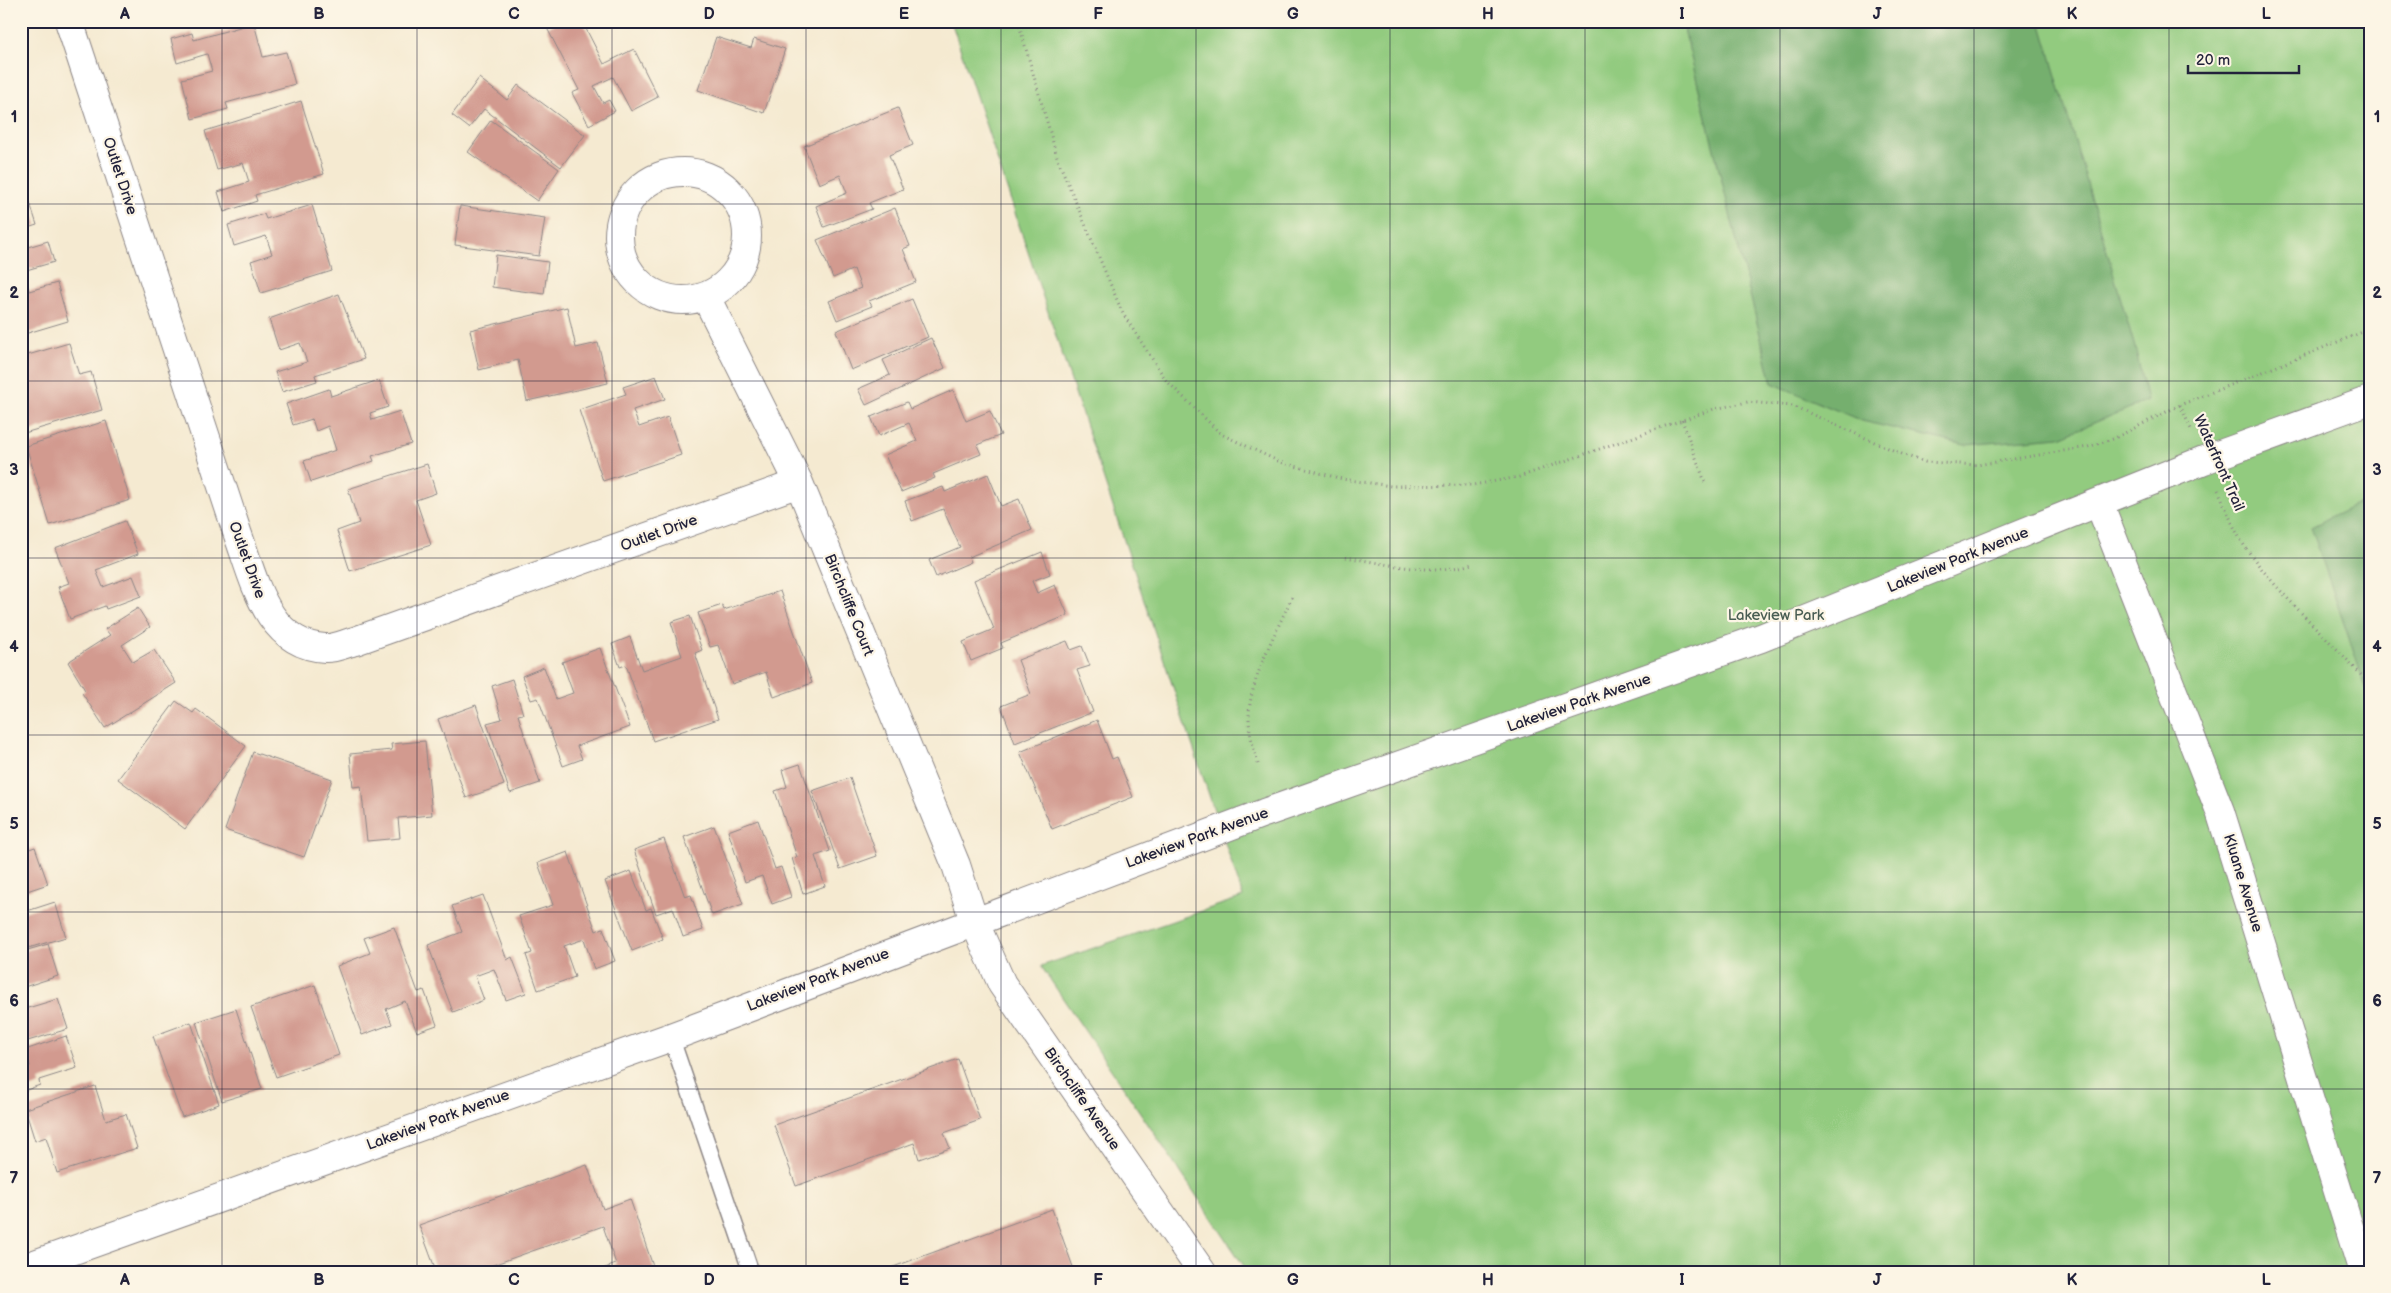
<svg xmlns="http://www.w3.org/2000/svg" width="2391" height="1293" font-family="'Balsamiq Sans',sans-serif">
	<rect width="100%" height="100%" fill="#fcf5e5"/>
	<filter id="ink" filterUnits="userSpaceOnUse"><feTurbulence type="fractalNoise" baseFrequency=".02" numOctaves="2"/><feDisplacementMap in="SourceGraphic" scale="10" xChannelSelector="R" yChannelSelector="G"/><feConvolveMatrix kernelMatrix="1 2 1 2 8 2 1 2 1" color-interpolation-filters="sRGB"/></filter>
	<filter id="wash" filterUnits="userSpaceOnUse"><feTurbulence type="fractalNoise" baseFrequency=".0096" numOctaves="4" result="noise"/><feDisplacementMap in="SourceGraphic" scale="20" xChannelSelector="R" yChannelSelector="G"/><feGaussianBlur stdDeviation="1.12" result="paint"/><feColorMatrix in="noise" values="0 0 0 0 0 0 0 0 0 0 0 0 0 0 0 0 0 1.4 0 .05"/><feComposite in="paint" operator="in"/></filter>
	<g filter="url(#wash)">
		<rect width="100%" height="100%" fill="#f5ead1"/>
		<path fill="#92cb7f" stroke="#5a765d" d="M951 21H2370V1272H1248L1041 966 1243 897Z"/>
		<path fill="#75af6e" stroke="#4c6854" d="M1682 21H2040L2136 351 2147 401 2060 437 1965 445 1862 421 1772 383Z
			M2370 498V700L2311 527Z"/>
		<g id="blocks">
			<path fill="#d29a8f" d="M559 21H587L583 23 604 64 634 49 658 97 631 111 613 77 594 86 603 103 609 100 615 111 589 125 572 93 579 90 547 28Z
				M254 23 263 57 286 52 295 84 226 103 228 109 192 119 182 79 212 71 207 54 177 63 171 39 192 33 194 40Z
				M716 37 751 48 754 39 785 49 764 113 698 90Z
				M479 78 507 100 518 85 585 135 561 167 484 109 469 128 452 115Z
				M301 101 324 174 255 195 257 201 224 212 218 192 249 182 243 163 217 170 205 131Z
				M898 108 913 145 889 155 903 189 869 203 872 209 824 227 816 206 847 193 840 175 819 184 804 146Z
				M491 120 559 169 537 201 468 152Z
				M21 175 37 225 21 230Z
				M312 205 332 271 261 293 251 261 272 254 266 236 234 246 228 225 264 214 266 219Z
				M460 206 545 218 539 256 455 245Z
				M895 208 910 246 903 249 916 282 869 301 872 306 837 320 829 301 861 288 854 269 833 278 817 240Z
				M48 241 54 262 23 271 29 291 57 283 68 321 21 335V249Z
				M496 255 548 262 544 294 492 287Z
				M339 294 364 359 315 375 317 381 282 392 275 372 307 362 300 343 279 350 269 319Z
				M912 299 928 337 851 370 836 331Z
				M567 307 576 348 598 343 608 383 527 401 518 360 479 370 470 330Z
				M931 338 945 368 866 405 858 389 890 375 883 360Z
				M69 343 79 375 91 372 102 410 21 434V357Z
				M656 376 665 399 633 410 639 427 668 417 681 455 603 481 579 410 626 394 623 387Z
				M379 380 388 407 370 413 372 420 400 411 411 444 372 456 374 461 311 482 304 461 336 450 328 426 316 431 312 419 293 425 286 404 329 389 331 396Z
				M953 390 966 421 990 411 1001 435 977 445 981 454 933 474 935 478 901 492 885 455 917 441 909 423 879 436 871 417 907 402 910 409Z
				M106 421 130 500 50 525 26 446Z
				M427 464 436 493 416 500 431 545 350 571 337 531 359 523 348 489Z
				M988 474 1001 506 1019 499 1032 530 969 557 971 562 936 577 929 560 960 547 943 509 912 521 905 501 943 487 945 492Z
				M125 521 138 554 96 570 103 587 133 576 141 596 106 609 105 606 70 619 58 587 69 583 55 548Z
				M1042 552 1050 574 1032 581 1037 593 1055 585 1068 615 1001 643 1003 648 971 661 963 642 994 629 974 580Z
				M780 591 812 683 774 697 766 672 732 684 718 645 710 647 698 613 722 605 724 610Z
				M138 608 150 627 122 645 133 662 154 650 176 683 105 728 82 693 85 690 68 662 110 635 105 629Z
				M690 616 702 650 695 653 718 719 653 741 626 665 620 667 612 644 630 637 642 670 682 656 671 622Z
				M1067 641 1071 650 1082 646 1090 666 1077 670 1093 712 1015 743 1001 706 1031 694 1018 660Z
				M600 648 630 727 577 746 582 759 563 766 538 698 531 700 522 676 544 667 556 699 573 693 562 662Z
				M512 679 523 714 518 715 540 783 510 793 487 723 502 719 492 686Z
				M176 701 193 713 196 709 246 746 185 829 118 779Z
				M476 705 504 785 466 798 438 719Z
				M1097 720 1112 759 1117 757 1133 797 1052 829 1020 752Z
				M425 741 432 815 398 818 400 838 367 841 361 786 353 787 350 754 392 750 391 744Z
				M253 752 332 779 304 857 225 830Z
				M800 764 830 851 815 856 825 886 803 894 792 858 797 857 775 791 787 787 782 770Z
				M850 778 877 856 840 869 812 791Z
				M758 820 775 869 781 867 791 897 772 904 762 876 745 882 728 831Z
				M714 826 743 904 712 915 684 837Z
				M664 839 685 897 691 895 703 930 683 937 673 908 656 914 634 850Z
				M35 847 48 884 21 893V852Z
				M568 852 596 931 603 928 615 961 594 969 584 939 564 946 575 977 538 990 526 955 532 953 519 916 553 905 538 863Z
				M631 871 646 910 651 908 663 939 632 951 605 881Z
				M483 895 507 960 512 957 526 993 506 1000 494 969 475 976 484 1000 453 1012 428 945 462 932 452 906Z
				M55 902 66 937 21 950V913Z
				M394 927 418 992 424 990 437 1025 417 1032 405 1001 386 1009 392 1024 362 1035 337 966 370 953 364 938Z
				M48 944 58 976 21 988V952Z
				M315 985 339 1055 276 1077 251 1007Z
				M58 999 68 1029 21 1043V1010Z
				M236 1009 262 1089 222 1101 196 1022Z
				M191 1022 219 1104 182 1117 153 1036Z
				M66 1036 77 1068 39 1080 40 1085 21 1092V1069L30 1066 25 1050Z
				M958 1059 980 1120 944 1133 950 1148 919 1159 914 1143 796 1186 774 1125Z
				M95 1086 106 1120 126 1114 137 1148 57 1173 46 1137 35 1141 25 1109Z
				M587 1165 603 1209 630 1199 655 1272H594L616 1264 603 1226 473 1272H426L435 1268 419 1225Z
				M1052 1209 1073 1267 1059 1272 885 1270Z"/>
		</g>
	</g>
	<g filter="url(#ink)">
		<use href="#blocks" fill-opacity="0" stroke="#8c8686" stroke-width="1"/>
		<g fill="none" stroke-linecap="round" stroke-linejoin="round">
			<g stroke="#8c8686" stroke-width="18">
				<path id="lane" d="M671 1037 751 1272"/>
			</g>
			<g stroke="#8c8686" stroke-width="30">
				<path id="street" d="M69 21 238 535C254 579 267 645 325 648 334 649 346 643 355 641L799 483
					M619 236a64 64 0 1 1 128 0a64 64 0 1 1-128 0Z
					M706 297 799 483 956 865 974 921 1002 984 1202 1272
					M2099 503 2220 811 2363 1272
					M21 1269 671 1037 1264 813 1761 638 2204 460 2370 400"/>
			</g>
			<path stroke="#8c8686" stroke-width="3" stroke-dasharray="1 4" stroke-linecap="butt" d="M1018 21 1058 160 1123 314 1166 380 1221 434 1280 462 1342 479 1391 486 1473 485 1519 477 1714 409 1748 402 1793 406 1904 455 1925 462 1977 465 2088 447 2113 439 2180 405 2370 329
				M2180 405 2191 429
				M1682 420 1706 485
				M2218 490C2226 507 2232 526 2242 542 2277 595 2328 636 2370 685
				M1346 557C1386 564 1432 576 1472 564
				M1258 764C1254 749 1249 734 1249 718 1248 683 1278 628 1293 595"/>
			<use href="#lane" stroke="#fff" stroke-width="15"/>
			<use href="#street" stroke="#fff" stroke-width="28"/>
		</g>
	</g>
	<path fill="none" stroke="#22223b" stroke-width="1" stroke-opacity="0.55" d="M222 21V1272M417 21V1272M612 21V1272M806 21V1272M1001 21V1272M1196 21V1272M1390 21V1272M1585 21V1272M1780 21V1272M1974 21V1272M2169 21V1272M21 204H2370M21 381H2370M21 558H2370M21 735H2370M21 912H2370M21 1089H2370"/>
	<g text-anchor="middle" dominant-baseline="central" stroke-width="4.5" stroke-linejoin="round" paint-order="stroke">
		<g font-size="15" fill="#22223b" stroke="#fcf5e5">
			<text transform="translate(120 176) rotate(72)">Outlet Drive</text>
			<text transform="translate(2219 463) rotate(66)">Waterfront Trail</text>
			<text transform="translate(659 533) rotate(-20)">Outlet Drive</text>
			<text transform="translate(247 560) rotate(70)">Outlet Drive</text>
			<text transform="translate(1958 560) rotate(-22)">Lakeview Park Avenue</text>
			<text transform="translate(849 605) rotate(68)">Birchcliffe Court</text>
			<text transform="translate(1579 703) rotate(-19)">Lakeview Park Avenue</text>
			<text transform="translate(1197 838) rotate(-20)">Lakeview Park Avenue</text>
			<text transform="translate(2243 883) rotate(73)">Kluane Avenue</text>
			<text transform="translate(818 980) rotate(-21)">Lakeview Park Avenue</text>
			<text transform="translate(1082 1099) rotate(55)">Birchcliffe Avenue</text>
			<text transform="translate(438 1120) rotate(-20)">Lakeview Park Avenue</text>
		</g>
		<g font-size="15" fill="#495d53" stroke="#fcf5e5">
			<text x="1776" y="615">Lakeview Park</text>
		</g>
	</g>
	<rect width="2391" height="1293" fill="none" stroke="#fcf5e5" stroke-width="55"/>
	<path d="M2188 65v8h111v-8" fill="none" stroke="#22223b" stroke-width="2.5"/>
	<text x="2196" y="65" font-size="15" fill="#22223b" stroke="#fcf5e5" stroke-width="4" paint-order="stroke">20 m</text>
	<rect x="28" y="28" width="2336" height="1238" fill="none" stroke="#22223b" stroke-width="2"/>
	<g font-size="16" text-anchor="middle" font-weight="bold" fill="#22223b">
		<text x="125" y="19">A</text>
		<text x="319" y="19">B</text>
		<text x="514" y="19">C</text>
		<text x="709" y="19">D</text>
		<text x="904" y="19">E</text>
		<text x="1098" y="19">F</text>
		<text x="1293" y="19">G</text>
		<text x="1488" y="19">H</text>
		<text x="1682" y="19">I</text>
		<text x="1877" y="19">J</text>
		<text x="2072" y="19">K</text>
		<text x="2266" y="19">L</text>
		<text x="14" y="122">1</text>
		<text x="2377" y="122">1</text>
		<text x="14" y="298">2</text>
		<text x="2377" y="298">2</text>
		<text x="14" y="475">3</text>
		<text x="2377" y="475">3</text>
		<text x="14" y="652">4</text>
		<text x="2377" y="652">4</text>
		<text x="14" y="829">5</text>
		<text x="2377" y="829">5</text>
		<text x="14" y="1006">6</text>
		<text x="2377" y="1006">6</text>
		<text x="14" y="1183">7</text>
		<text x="2377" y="1183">7</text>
		<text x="125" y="1285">A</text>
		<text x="319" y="1285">B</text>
		<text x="514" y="1285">C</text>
		<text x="709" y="1285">D</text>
		<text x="904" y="1285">E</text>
		<text x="1098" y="1285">F</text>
		<text x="1293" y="1285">G</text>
		<text x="1488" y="1285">H</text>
		<text x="1682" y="1285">I</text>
		<text x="1877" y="1285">J</text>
		<text x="2072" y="1285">K</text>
		<text x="2266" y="1285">L</text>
	</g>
</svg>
